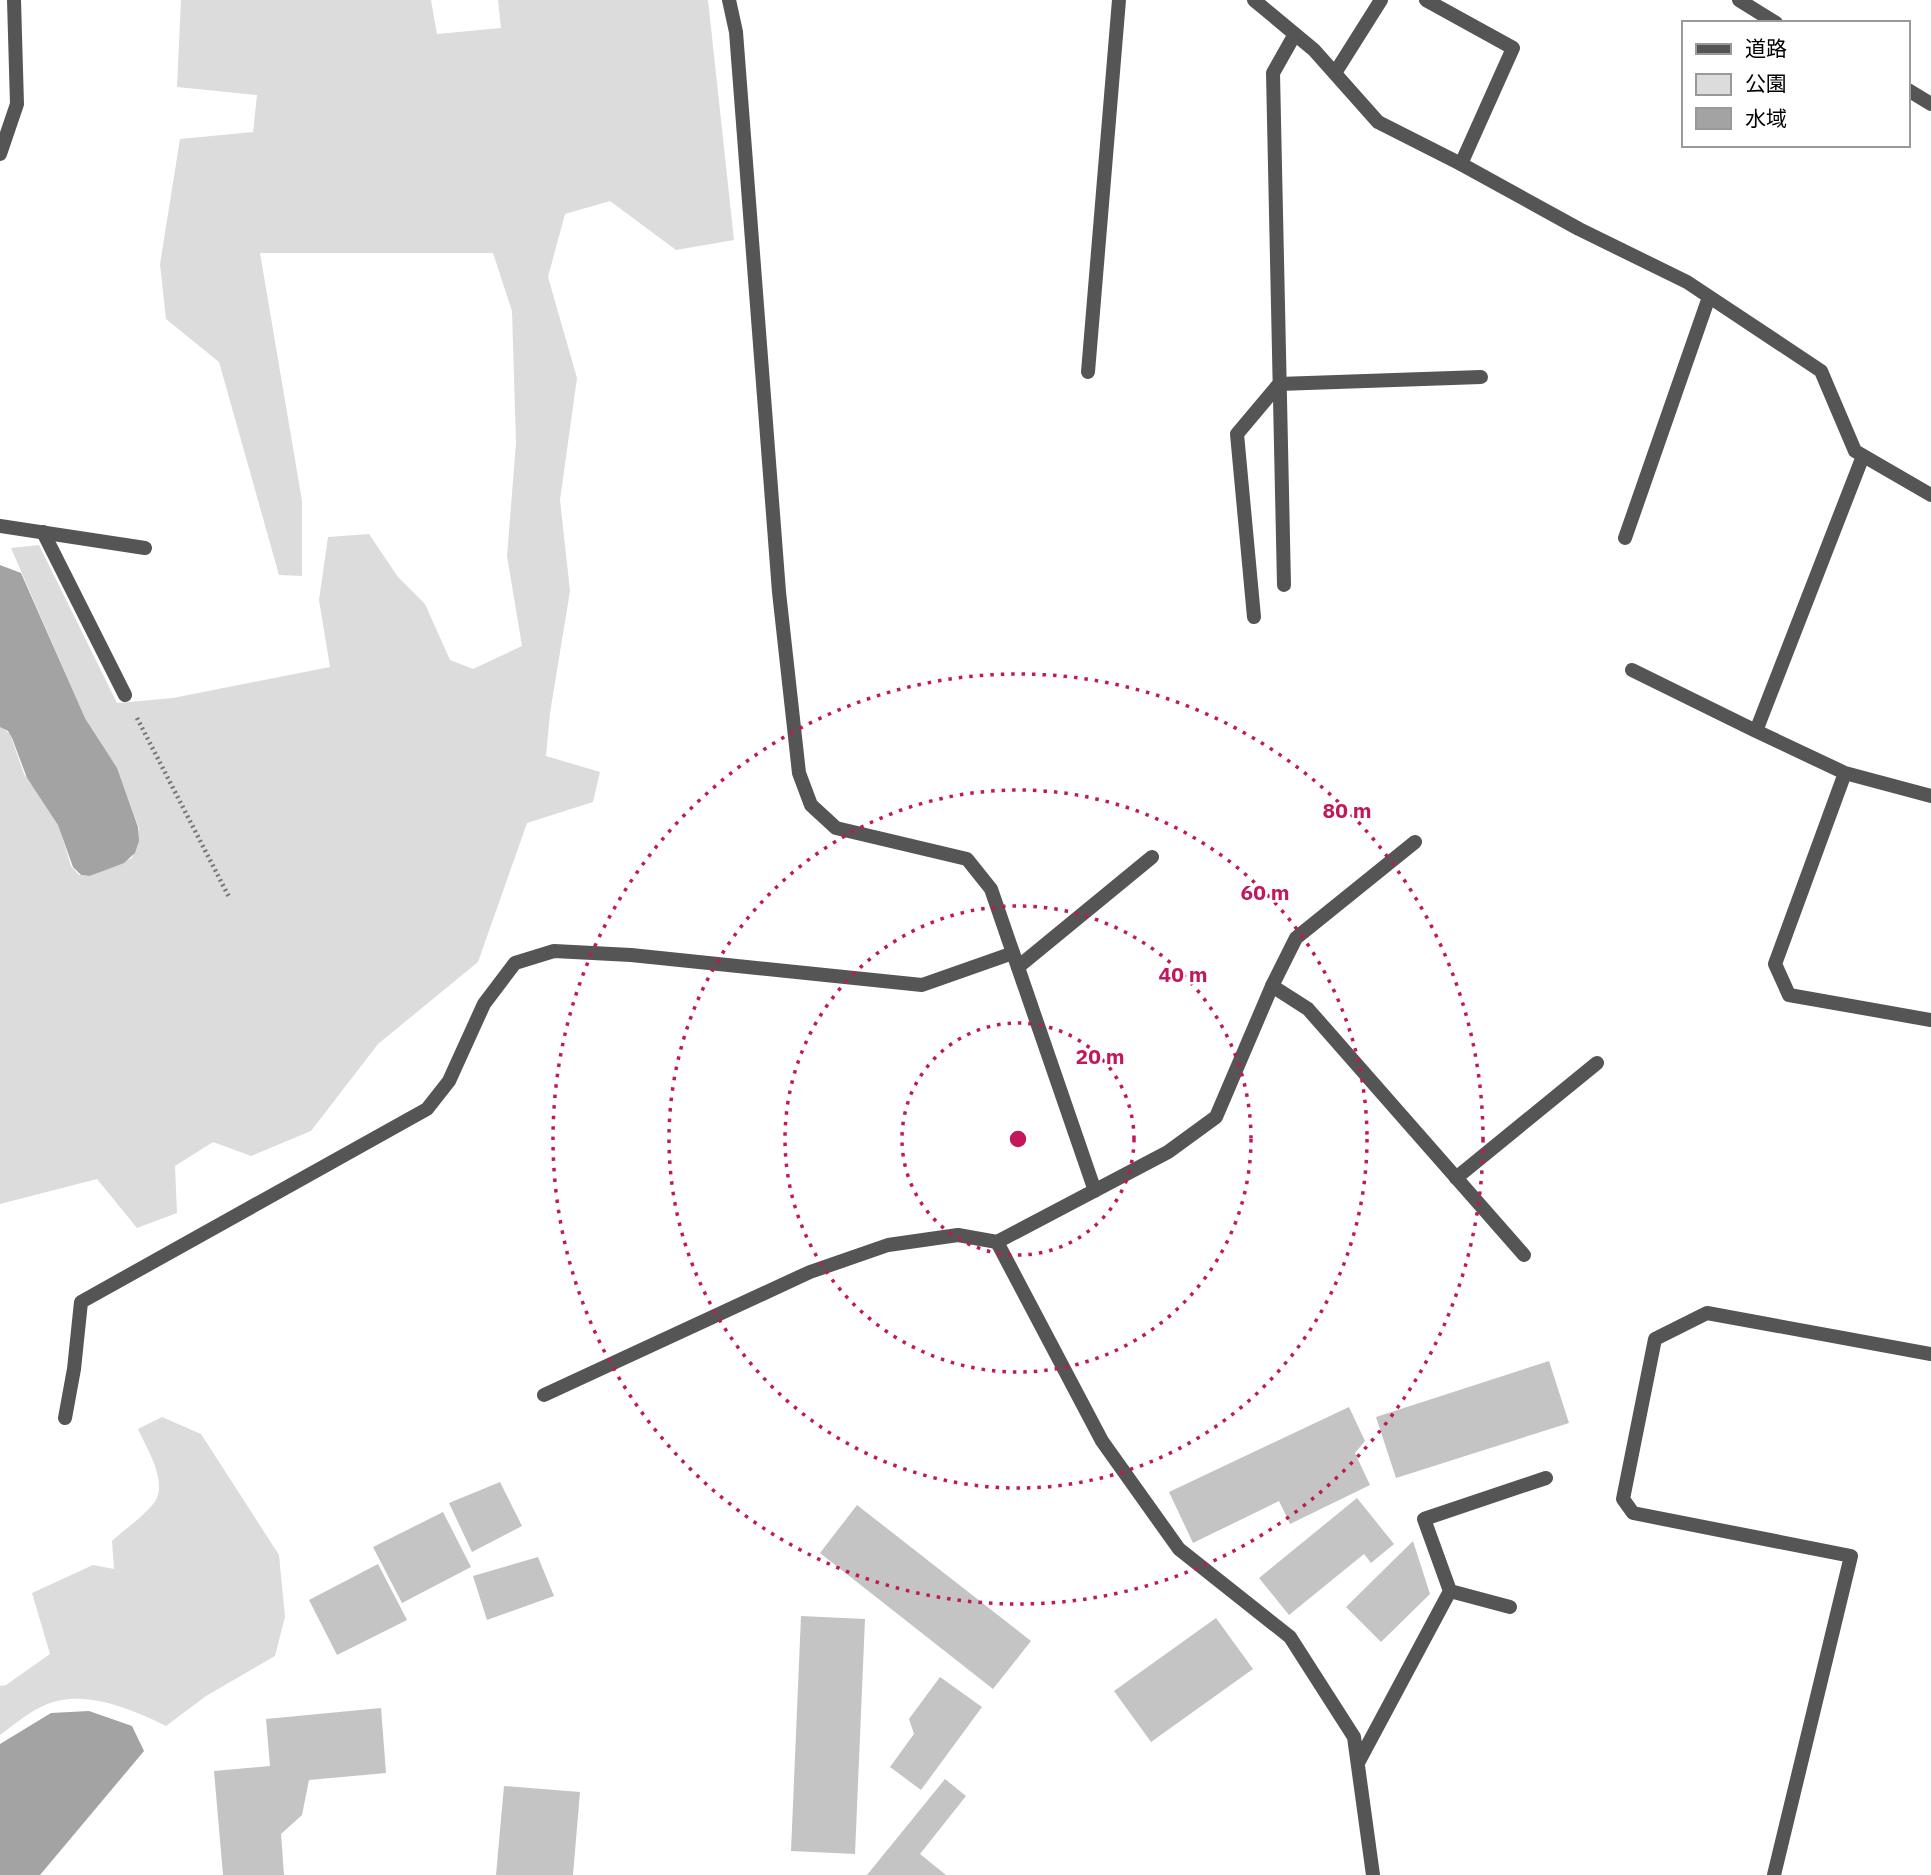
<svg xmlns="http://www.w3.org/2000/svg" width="1931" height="1875" font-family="'IBM Plex Sans','Noto Sans JP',sans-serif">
	<rect width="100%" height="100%" fill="#fff"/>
	<path fill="#dcdcdc" d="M181 0H431L437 34 501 28 498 0H708L734 240 676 250 610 201 565 214 548 277 577 378 560 500 570 591 550 713 546 756 600 772 593 802 527 823 478 962 378 1044 311 1131 251 1156 213 1142 175 1166 177 1213 137 1228 97 1179 0 1204V726L10 734 24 774 58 823 71 866 79 875 91 876 132 858 137 846 139 828 116 767 84 716 11 548 39 545 117 703 173 698 330 667 319 600 328 537 369 534 398 577 425 604 450 660 473 669 522 646 507 556 516 443 512 311 493 253H260L302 501V576L279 575 219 362 166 319 160 264 180 139 253 132 257 95 177 87Z
		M162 1417 201 1434 279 1555 285 1617 275 1656 206 1696 166 1726C129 1708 80 1687 41 1707 26 1714 13 1726 0 1735V1686L6 1685 50 1654 32 1593 93 1565 114 1569 112 1541C125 1529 143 1517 154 1503 169 1483 147 1449 138 1429Z"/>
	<path fill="#a3a3a3" d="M0 565 21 573 85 718 117 768 138 827 139 841 135 853 124 863 90 876 81 875 73 867 58 825 27 778 12 738 8 731 0 727Z
		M89 1711 132 1726 144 1751 40 1875H0V1744L51 1713Z"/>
	<path fill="#c4c4c4" d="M1549 1361 1569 1423 1396 1478 1376 1417Z
		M1349 1407 1365 1441 1355 1453 1370 1485 1290 1524 1279 1501 1193 1543 1169 1492Z
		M500 1482 522 1526 472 1552 449 1503Z
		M1357 1498 1394 1544 1371 1563 1364 1554 1289 1615 1259 1578Z
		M857 1505 1031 1641 993 1689 820 1553Z
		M443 1512 471 1567 402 1603 373 1547Z
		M1413 1541 1430 1594 1381 1642 1346 1607Z
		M538 1557 554 1596 487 1620 473 1576Z
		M378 1564 407 1620 337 1655 309 1600Z
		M801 1616 865 1619 855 1854 791 1851Z
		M1216 1618 1253 1669 1151 1742 1114 1691Z
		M940 1677 982 1707 921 1790 890 1767 914 1734 909 1719Z
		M381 1708 386 1773 309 1780 302 1815 281 1834 284 1875H223L214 1771 270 1766 266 1719Z
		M945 1779 966 1796 920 1854 946 1875H867Z
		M504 1786 580 1792 573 1875H496Z"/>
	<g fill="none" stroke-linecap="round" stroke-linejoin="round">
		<path stroke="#777" stroke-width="4.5" stroke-dasharray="2 3.5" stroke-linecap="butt" d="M137 718 229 897"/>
		<path stroke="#555" stroke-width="14" d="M1426 0 1513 48 1461 164
			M1335 73 1381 0
			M0 154 17 104 14 0
			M43 532 125 695
			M1018 967 1152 857
			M1272 986 1296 938 1415 842
			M1456 1178 1597 1063
			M544 1395 810 1272 888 1245 958 1235 997 1242
			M65 1418 74 1369 81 1302 427 1109 449 1081 484 1004 515 963 554 951 631 955 922 985 1013 953"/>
		<path stroke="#555" stroke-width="14" d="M729 0 736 32 779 592 799 773 811 805 836 828 967 859 991 889 1095 1191
			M1254 0 1314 50 1378 122 1461 164 1579 229 1687 282 1821 371 1855 451 1931 495
			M1739 0 1776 23
			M1908 90 1931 104
			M1088 372 1119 0
			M0 526 145 548
			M1625 538 1709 297
			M1284 585 1273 73 1295 34
			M1254 617 1237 434 1279 384 1481 377
			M1632 670 1756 731
			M1845 773 1756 731 1863 456
			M1931 796 1845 773 1775 964 1789 995 1931 1020
			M1450 1591 1510 1607
			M1358 1763 1450 1591 1424 1519 1546 1478
			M1373 1875 1354 1737 1290 1637 1179 1549 1102 1441 997 1242 1168 1152 1216 1117 1272 986 1308 1009 1524 1255
			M1774 1875 1851 1556 1633 1513 1623 1499 1655 1339 1707 1313 1931 1354"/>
	</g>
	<g fill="none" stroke="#c2185b" stroke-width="3.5" stroke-dasharray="3.5 7">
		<circle cx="1018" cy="1139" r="116"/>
		<circle cx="1018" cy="1139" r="233"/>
		<circle cx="1018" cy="1139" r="349"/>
		<circle cx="1018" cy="1139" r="465"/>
	</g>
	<circle cx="1018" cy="1139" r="10" fill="#c2185b" stroke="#fff" stroke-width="3.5"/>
	<g font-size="21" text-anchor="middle" font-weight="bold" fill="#c2185b" stroke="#fff" stroke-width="5" stroke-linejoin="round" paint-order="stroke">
		<text x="1347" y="818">80 m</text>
		<text x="1265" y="900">60 m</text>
		<text x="1183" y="982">40 m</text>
		<text x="1100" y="1064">20 m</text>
	</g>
	<rect x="1682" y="21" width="228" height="126" fill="#ffffff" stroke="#999999" stroke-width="2"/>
	<rect x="1696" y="44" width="35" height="10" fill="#555555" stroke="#999999" stroke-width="2"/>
	<text x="1745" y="56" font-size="21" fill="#000000">道路</text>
	<rect x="1696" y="74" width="35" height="21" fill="#dcdcdc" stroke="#999999" stroke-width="2"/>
	<text x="1745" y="91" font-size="21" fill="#000000">公園</text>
	<rect x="1696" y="108" width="35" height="21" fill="#a3a3a3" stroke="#999999" stroke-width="2"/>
	<text x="1745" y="126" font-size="21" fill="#000000">水域</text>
</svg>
